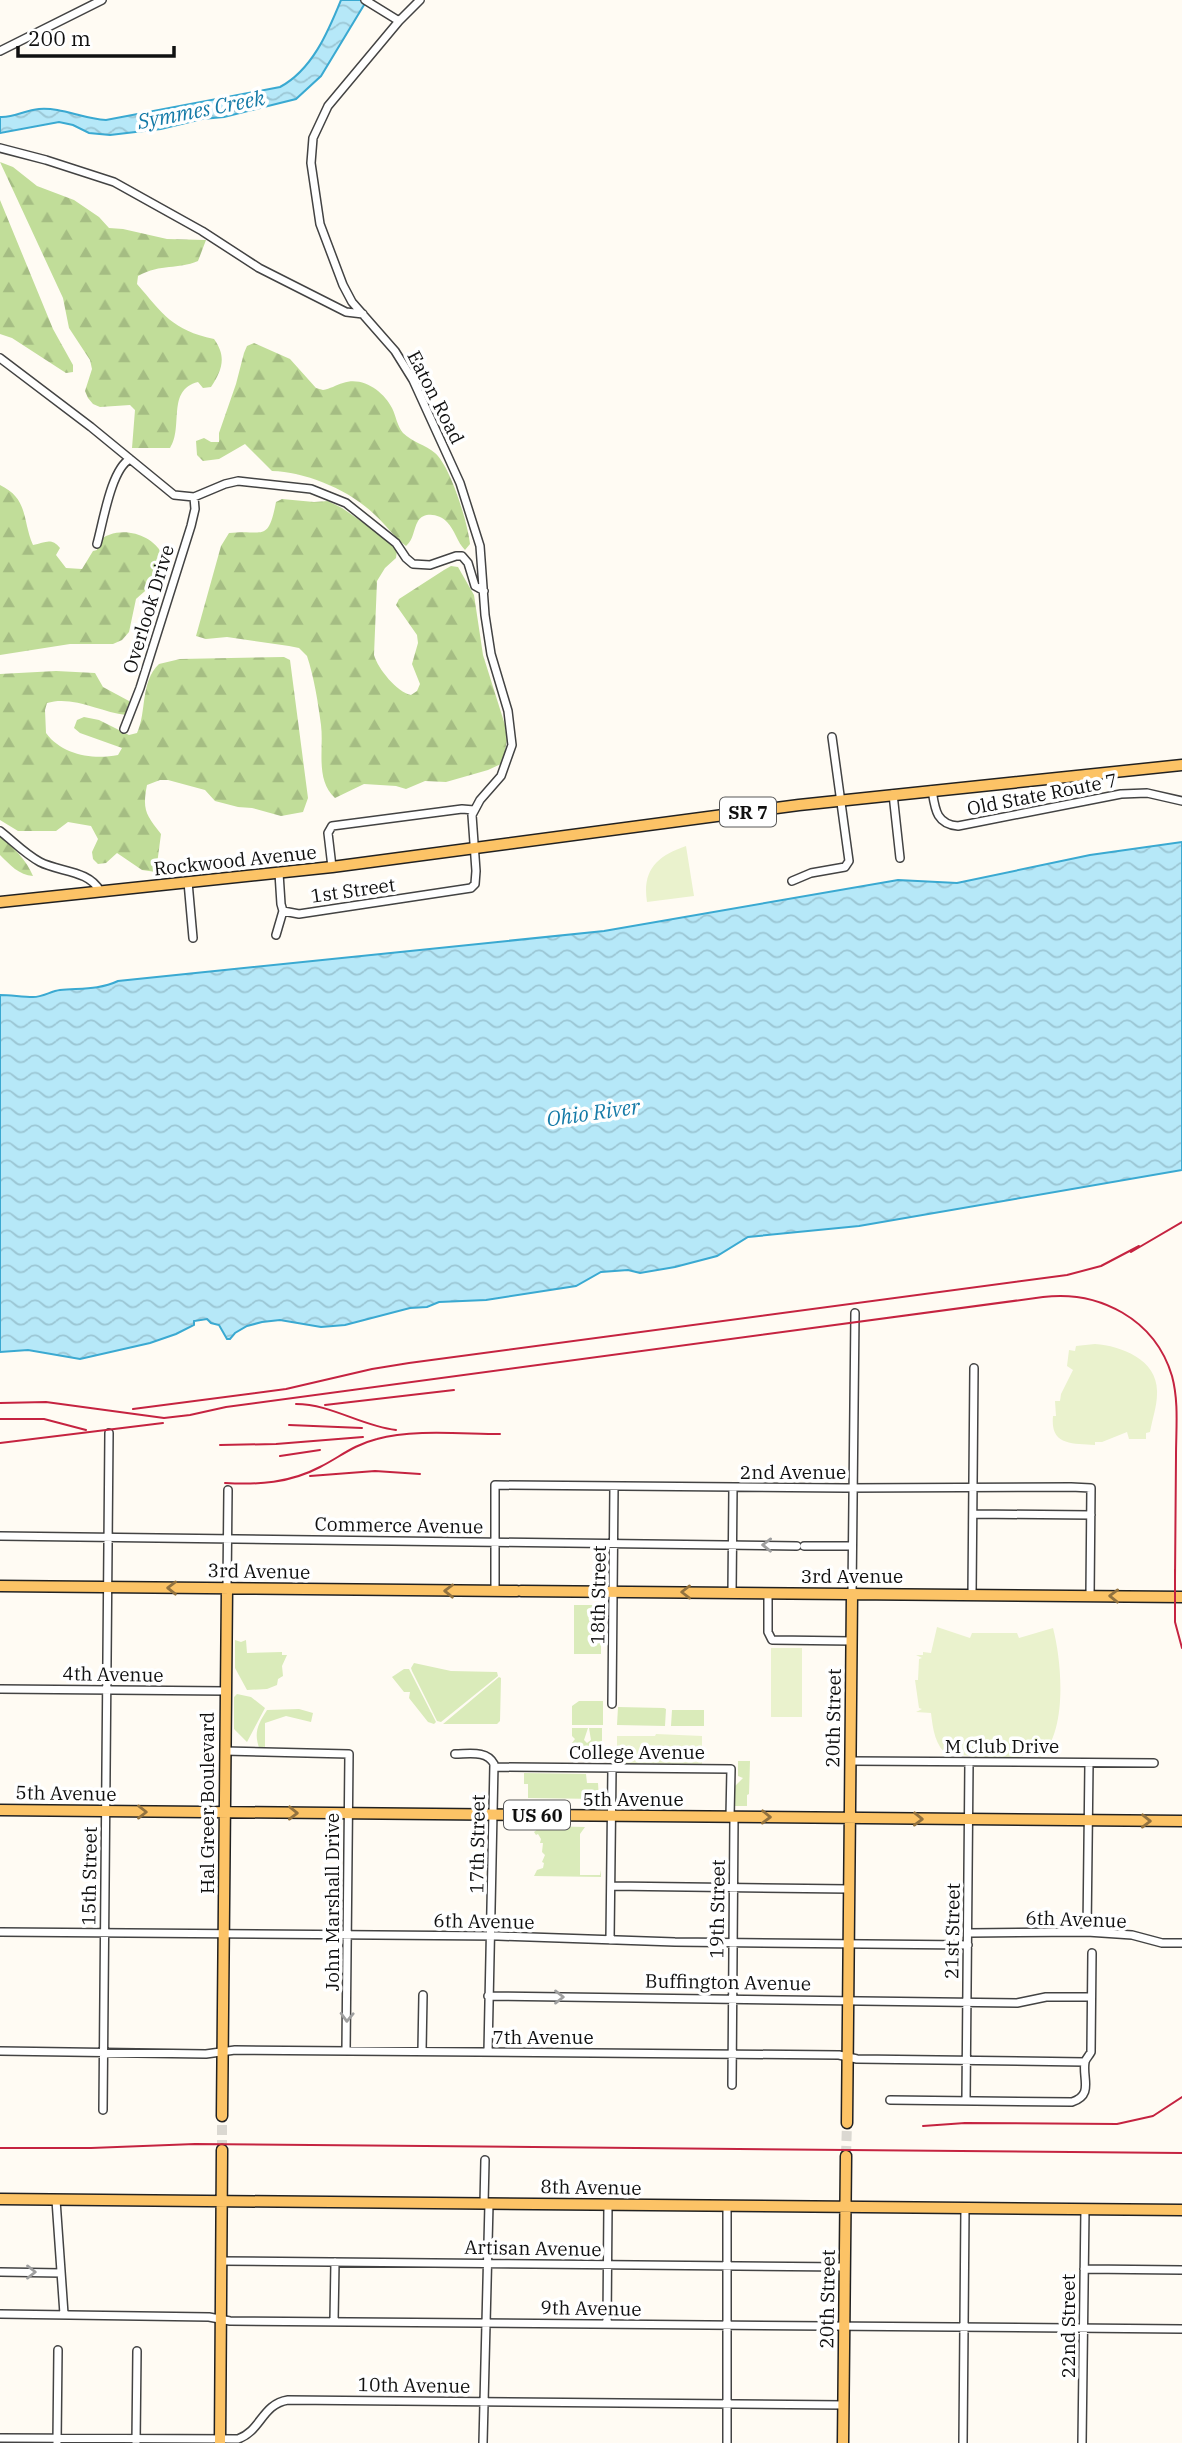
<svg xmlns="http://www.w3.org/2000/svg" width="1182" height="2443" font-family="'IBM Plex Serif',serif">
	<defs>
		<pattern id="forest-firs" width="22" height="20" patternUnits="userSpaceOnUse" patternTransform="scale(1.75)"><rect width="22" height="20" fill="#c1dd99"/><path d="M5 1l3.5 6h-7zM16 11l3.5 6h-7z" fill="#a5bd83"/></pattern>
		<pattern id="water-waves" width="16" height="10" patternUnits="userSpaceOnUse" patternTransform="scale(1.75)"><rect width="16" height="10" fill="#b6e8f8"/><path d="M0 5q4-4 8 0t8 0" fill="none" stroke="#9bc6d4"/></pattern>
	</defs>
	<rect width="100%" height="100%" fill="#fffbf3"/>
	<path fill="#daebba" d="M574 1605H601V1654H574Z
		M235 1640 241 1642 246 1640 247 1653 282 1652V1655H287L282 1666 283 1676 278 1679 277 1685 267 1689 247 1690 235 1668Z
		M414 1663 451 1671 497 1672 498 1676 441 1722 437 1721 412 1671 411 1668Z
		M404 1669H409L436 1722 434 1724 428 1722 409 1698 410 1692H404L392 1677Z
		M499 1677 501 1678 500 1721 497 1724H443Z
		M237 1694 251 1697 265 1708 247 1742 234 1729V1697Z
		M579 1701H603V1725H572V1706Z
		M618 1707 664 1708 666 1709 665 1726 617 1725Z
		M299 1709 313 1713 311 1722 286 1716 265 1723V1750H260C253 1733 258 1724 267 1710Z
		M672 1710H704V1726H671Z
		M572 1728H588L584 1740 587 1743 591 1740 589 1728H602V1762L571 1751 572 1743 575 1739 572 1736Z
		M738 1761H750L749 1794 747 1795V1806H734V1787L743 1778 738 1776Z
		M524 1773 586 1774 587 1783H598L599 1799 528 1798V1784H524Z
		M542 1826 585 1827 580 1834V1875H600L601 1870V1877L534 1876 537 1870 543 1868 544 1863 542 1862 545 1855 542 1852 543 1843H540L541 1839 538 1834 536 1835 534 1832Z"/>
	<path fill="url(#forest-firs)" d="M0 162 13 167 37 186 74 200 99 217 109 228 123 229 167 239 206 240 198 261C177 270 162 263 138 276L137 284C163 314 172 330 214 339 227 357 222 370 211 387L203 388 198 382C166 390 184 427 170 448H132L135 410 130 405 100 407 93 404 88 398 85 391 92 369 90 360 69 328 63 298Z
		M0 200 53 329 73 365V372L66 373 12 338 0 334Z
		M254 343 290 359 316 388 323 390C330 389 336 385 343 383 363 376 384 392 392 408 396 416 397 426 403 433 412 442 426 445 435 453 451 467 468 524 470 544L465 550C457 542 455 530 447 522 440 514 424 511 418 521 413 530 414 539 406 546 394 537 386 525 375 515 350 490 306 472 272 471L245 444 219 459 203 461 197 455 196 441 204 438 211 442H219V433L236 384 244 353 247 346Z
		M0 485C29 499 22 520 33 545 45 543 51 537 60 548L56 555 66 568 82 569 93 551 97 550V542C117 524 151 532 163 555 157 585 157 580 136 599L129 632 122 640 113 644H70L0 655Z
		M282 499 314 502 328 501 342 508 387 539 397 550 396 558 385 568 377 581 374 655C378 669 397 692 411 695L417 691 420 684 412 664 418 643 417 635 396 605 399 599 444 570 451 566 458 567 474 595 483 655 505 725 507 740 503 763 488 770 446 782 425 781 406 789 396 786 364 784 335 798C315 780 324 749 321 725 318 702 314 677 307 656L299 648 289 646 227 637 206 639 196 636 221 546 229 533C263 529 268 544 276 502Z
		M284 657 290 660 308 798 303 812 281 816 252 808 238 807 215 801 205 790 168 780H160L147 785C142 810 146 815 161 834L156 872 142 870 117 853 106 863 98 864 93 859 92 852 98 839 91 826 68 822 56 831H18L0 820V674L56 671 95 673 103 687 129 701 131 709 126 715C101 712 72 695 47 703L45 710 46 733C62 755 93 760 118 755L122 748 80 733 74 728 77 720 84 717 99 720 129 735 137 733C147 712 140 682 159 664L180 659Z
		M0 837C13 846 27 861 33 876 19 875 10 865 0 855Z"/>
	<path fill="#eaf2cd" d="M686 846 694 896 647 902C642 870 657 856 686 846Z
		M1095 1344C1122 1346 1159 1360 1157 1394 1157 1406 1152 1420 1150 1432L1146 1433V1439H1129L1127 1432 1102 1442H1095V1445C1072 1443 1050 1446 1053 1416H1056L1055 1401H1060L1061 1394 1073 1370 1067 1366 1069 1350 1075 1351 1076 1346Z
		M937 1627 970 1638 972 1633H1017L1019 1638 1053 1628C1062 1662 1068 1734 1039 1758L1037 1755 1034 1757 1032 1754C1015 1760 973 1759 956 1753L954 1756 951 1754 948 1756C935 1745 933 1730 931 1713L916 1712 922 1709 919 1708 915 1680H918L919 1659 922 1658 916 1655H923V1652L931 1653Z
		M771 1648H802V1717H771Z
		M656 1734 702 1736V1764L617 1765V1736H655Z"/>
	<path fill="url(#water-waves)" stroke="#3aa9d1" stroke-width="2" d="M341 0H367L321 76 296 99 224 117 202 119 161 129 110 135 89 133 73 125 59 122 0 133V117C14 118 25 110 39 109 61 107 83 119 106 120L280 87C312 70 328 32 341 0Z
		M1182 842V1170L859 1226 748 1237 717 1256 675 1267 640 1273 628 1270 601 1272 576 1286 486 1300 439 1302 427 1307 410 1308 345 1325 321 1327 280 1320 262 1322 247 1326 235 1333 230 1339H227L219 1325 211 1323 207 1319 194 1321V1325L176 1334 150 1343 80 1359 28 1350 0 1352V995C11 995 22 997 33 997 43 997 51 991 60 990 80 988 99 990 118 981L604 931 898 880 957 883 1090 855Z"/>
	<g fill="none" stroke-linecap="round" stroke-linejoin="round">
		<path stroke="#dbd8d1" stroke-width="10" stroke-dasharray="10 5" stroke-linecap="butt" d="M222 2150V2116
			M846 2156 847 2123"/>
		<g stroke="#434343" stroke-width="10">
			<path id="minor" d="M365 0 399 21
				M0 51 102 0
				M0 148 46 160 114 182 202 231 259 268 346 312 363 314
				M0 358 91 427 174 495 194 497 225 484 238 481 311 489 346 503 396 543 406 558 413 564 430 565 456 556H462L468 563 475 586 484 591
				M97 544C103 523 111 469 130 459
				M124 729 140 688 191 526 195 509 194 497
				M932 790C935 809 936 824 958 826L1121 794 1147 793 1182 801
				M893 794 900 858
				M0 831C13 841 25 854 40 862 59 872 89 870 100 891
				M332 867 328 833 332 826 462 809 474 810
				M279 873 281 904 283 911 299 914 471 888 475 884 476 871 472 815 480 800 501 776 512 745 508 711 491 654 485 615 480 546 460 483 413 380 395 351 352 302 343 285 320 224 311 163 313 138 328 106 399 21 420 0
				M792 881 811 873 845 867 849 861 832 737
				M188 882 193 938
				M276 935 283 911
				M973 1514 1091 1515
				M0 1536 797 1546
				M804 1546H852
				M227 1588 228 1490
				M495 1591V1485L846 1488 1071 1487 1091 1488 1090 1596
				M732 1593 733 1487
				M768 1593V1632L772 1640 852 1641
				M852 1594 855 1313
				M972 1595 974 1368
				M0 1689 226 1691
				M612 1704 614 1486
				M225 1751 349 1754 346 2051
				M455 1754C469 1754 487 1750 494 1764L488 2052
				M850 1761 1154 1763
				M494 1767 731 1769 730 1817
				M611 1886 849 1889
				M0 1932 498 1936 675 1942 968 1945
				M1087 1932 1089 1763
				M969 1933 1087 1932 1132 1935 1162 1943H1182
				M610 1940 612 1768
				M488 1996 1017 2003 1046 1997H1091
				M0 2051 206 2054 235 2050 839 2055 857 2059 1085 2062
				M422 2051 423 1995
				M732 2085 734 1817
				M890 2100 1072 2102C1094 2095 1082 2078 1085 2062 1086 2058 1089 2056 1091 2052L1092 1953
				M966 2100 969 1762
				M103 2110 109 1433
				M56 2200 64 2314
				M484 2204 485 2160
				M221 2261 845 2267
				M1084 2269 1182 2270
				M0 2272 61 2273
				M0 2314 209 2317 230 2321 1182 2329
				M334 2321 335 2262
				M607 2324 608 2205
				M0 2438 238 2439C261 2431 262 2404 288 2400L844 2405
				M57 2442 58 2350
				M136 2442 137 2351
				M483 2443 489 2204
				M727 2443V2206
				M963 2443 965 2208
				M1082 2443 1085 2209"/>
		</g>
		<g stroke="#212121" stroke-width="13">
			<path id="major" d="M0 902 332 867 799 805 1182 765
				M0 1586 517 1591
				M521 1591 1182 1597
				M0 1810 1182 1821
				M222 2116 227 1588
				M847 2123 852 1594
				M0 2199 1182 2210
				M220 2443 222 2150
				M843 2443 846 2156"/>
		</g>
		<use href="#minor" stroke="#fff" stroke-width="7"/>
		<use href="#major" stroke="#fcc366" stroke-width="10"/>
		<path stroke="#c52340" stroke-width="2" d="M1131 1252 1182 1222
			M0 1403 46 1402 164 1418 190 1415 226 1407 1043 1297C1099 1290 1155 1319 1172 1376 1179 1402 1176 1429 1176 1456 1176 1497 1175 1537 1175 1578
			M296 1404C331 1404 361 1426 396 1430
			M325 1405 454 1390
			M133 1409 286 1389 372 1369 409 1363 1067 1275 1101 1266 1139 1246
			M0 1419H44L86 1430
			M289 1425 362 1428
			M0 1443 163 1423
			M220 1445 276 1444 363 1437
			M280 1456 320 1450
			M310 1476 375 1471 420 1474
			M225 1483C258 1485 290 1483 320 1467 340 1457 353 1445 377 1439 412 1429 463 1434 500 1434
			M1175 1569V1622L1182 1648
			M923 2126 965 2123 1117 2124 1153 2116 1182 2097
			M0 2148H91L195 2144 1182 2153"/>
	</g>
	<defs><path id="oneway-chevron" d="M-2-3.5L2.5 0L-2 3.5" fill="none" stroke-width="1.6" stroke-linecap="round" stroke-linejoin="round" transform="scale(1.75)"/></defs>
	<g stroke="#9f9f9f">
		<use href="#oneway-chevron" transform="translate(767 1545) rotate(-179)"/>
		<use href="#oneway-chevron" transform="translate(559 1997)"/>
		<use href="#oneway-chevron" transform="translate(347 2017) rotate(92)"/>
		<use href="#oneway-chevron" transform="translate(31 2272)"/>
	</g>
	<g stroke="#92723f">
		<use href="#oneway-chevron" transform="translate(172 1588) rotate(-179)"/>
		<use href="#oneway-chevron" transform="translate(449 1591) rotate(-179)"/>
		<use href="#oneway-chevron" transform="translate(686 1592) rotate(-180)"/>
		<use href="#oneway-chevron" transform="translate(1114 1596) rotate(-179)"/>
		<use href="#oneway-chevron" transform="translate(142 1812)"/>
		<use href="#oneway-chevron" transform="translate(293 1813) rotate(1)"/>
		<use href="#oneway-chevron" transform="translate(766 1817) rotate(1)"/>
		<use href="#oneway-chevron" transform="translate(918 1819) rotate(1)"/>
		<use href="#oneway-chevron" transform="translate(1146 1821) rotate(1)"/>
	</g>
	<g text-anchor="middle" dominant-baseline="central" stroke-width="7" stroke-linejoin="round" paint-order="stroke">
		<g fill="#fff" stroke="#585858" stroke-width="2">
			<rect x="720" y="797.5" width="56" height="29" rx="5"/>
			<rect x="504" y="1800.5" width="66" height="29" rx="5"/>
		</g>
		<g font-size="18" font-weight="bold" fill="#101010">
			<text x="748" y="812">SR 7</text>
			<text x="537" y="1815">US 60</text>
		</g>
		<g font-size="19" fill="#101010" stroke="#fff">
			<text transform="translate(436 397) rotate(63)">Eaton Road</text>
			<text transform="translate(148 609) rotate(-73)">Overlook Drive</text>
			<text transform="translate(1042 794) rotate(-11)">Old State Route 7</text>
			<text transform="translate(235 860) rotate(-6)">Rockwood Avenue</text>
			<text transform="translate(353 890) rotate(-8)">1st Street</text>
			<text x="793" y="1472">2nd Avenue</text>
			<text transform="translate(399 1525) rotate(1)">Commerce Avenue</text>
			<text transform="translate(259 1571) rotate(1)">3rd Avenue</text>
			<text x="852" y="1576">3rd Avenue</text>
			<text transform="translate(598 1595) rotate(-89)">18th Street</text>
			<text transform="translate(113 1674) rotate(1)">4th Avenue</text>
			<text transform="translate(833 1718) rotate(-89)">20th Street</text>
			<text x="1002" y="1746">M Club Drive</text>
			<text x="637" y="1752">College Avenue</text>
			<text transform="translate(66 1793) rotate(1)">5th Avenue</text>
			<text x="633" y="1799">5th Avenue</text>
			<text transform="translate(207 1803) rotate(-90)">Hal Greer Boulevard</text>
			<text transform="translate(477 1844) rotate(-89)">17th Street</text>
			<text transform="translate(89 1876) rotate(-89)">15th Street</text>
			<text transform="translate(332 1902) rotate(-90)">John Marshall Drive</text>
			<text transform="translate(717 1909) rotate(-89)">19th Street</text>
			<text transform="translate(1076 1919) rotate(2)">6th Avenue</text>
			<text transform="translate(484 1921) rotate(1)">6th Avenue</text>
			<text transform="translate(952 1931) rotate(-89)">21st Street</text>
			<text transform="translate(728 1982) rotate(1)">Buffington Avenue</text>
			<text x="543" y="2037">7th Avenue</text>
			<text transform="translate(591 2187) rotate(1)">8th Avenue</text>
			<text transform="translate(533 2248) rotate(1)">Artisan Avenue</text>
			<text transform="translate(827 2299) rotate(-89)">20th Street</text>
			<text transform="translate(591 2308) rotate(1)">9th Avenue</text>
			<text transform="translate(1068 2326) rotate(-90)">22nd Street</text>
			<text transform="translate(414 2385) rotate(1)">10th Avenue</text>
		</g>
		<g font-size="21" font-style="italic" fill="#147aa7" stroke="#fff">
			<text transform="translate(201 109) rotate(-11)">Symmes Creek</text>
			<text transform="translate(593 1112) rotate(-8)">Ohio River</text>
		</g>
	</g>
	<path d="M18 46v10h156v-10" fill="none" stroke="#101010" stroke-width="3.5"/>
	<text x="28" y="46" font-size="21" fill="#101010" stroke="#ffffff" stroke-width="5" paint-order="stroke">200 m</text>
</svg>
